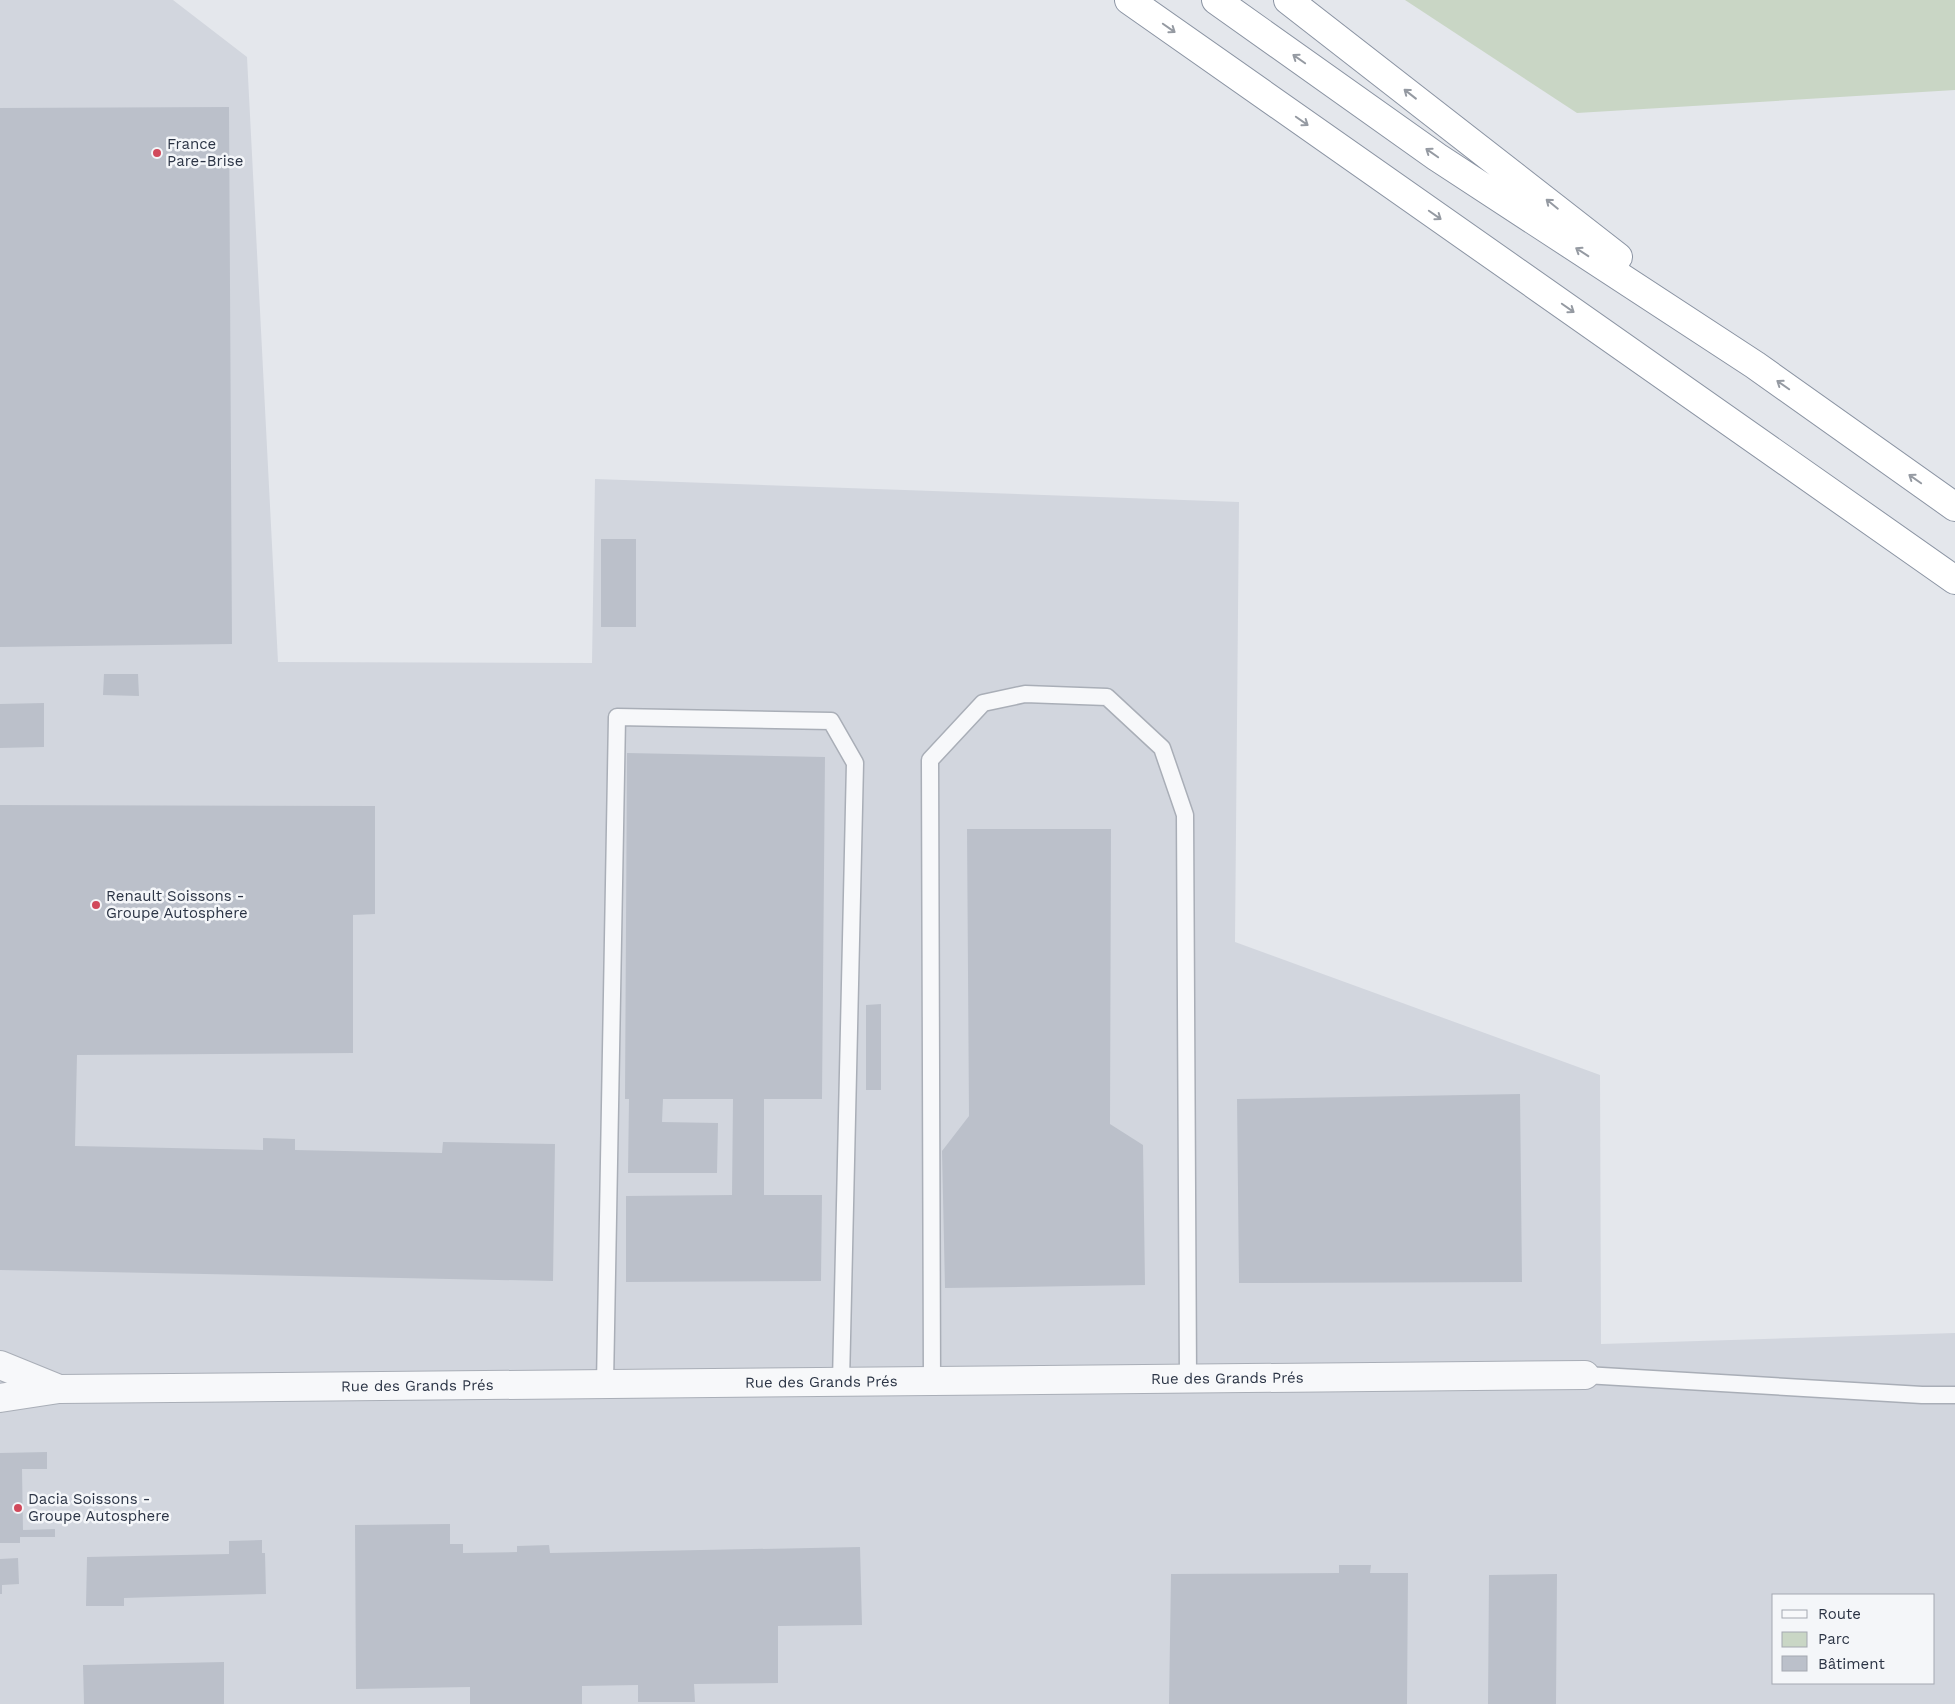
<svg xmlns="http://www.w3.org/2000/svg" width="1955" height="1704" font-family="'Work Sans',sans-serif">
	<rect width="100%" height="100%" fill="#e4e7ec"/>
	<path fill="#d2d6de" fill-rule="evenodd" d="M0 0H173L247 57 278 662 592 663 595 479 1239 502 1235 942 1600 1075 1601 1344 1955 1333V1704H0ZM1774 1595H1934V1683H1774Z"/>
	<path fill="#c9d6c5" d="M1405 0H1955V90L1577 113Z"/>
	<path fill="#bbc0ca" d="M229 107 232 644 0 647V108Z
		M601 539H636V627H601Z
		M104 674H138L139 696 103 695Z
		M44 703V747L0 748V704Z
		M627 753 825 757 822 1099H764V1195H822L821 1281 626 1282V1196L732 1195 733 1099H663L662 1122 718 1123 717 1173H628L629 1099H625Z
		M0 805 375 806V914L353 915V1053L77 1055 75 1146 263 1150V1138L295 1139V1150L442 1153 443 1142 555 1144 553 1281 0 1270Z
		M967 829H1111L1110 1124 1143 1145 1145 1285 945 1288 942 1151 969 1116Z
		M881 1004V1090H866V1005Z
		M1520 1094 1522 1282 1239 1283 1237 1099Z
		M47 1452V1469H22L23 1530 55 1529V1537H20V1543H0V1453Z
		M450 1524V1544H463V1553L517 1552V1546L549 1545 550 1553 860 1547 862 1625 778 1626V1683L694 1684 695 1702H638V1685L582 1686V1704H470V1687L356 1689 355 1525Z
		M262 1540V1553H265L266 1594 124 1598V1606H86L87 1557 229 1554V1541Z
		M18 1558 19 1584 2 1585V1594H0V1559Z
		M1339 1565H1371L1370 1573H1408L1407 1704H1169L1171 1574 1339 1573Z
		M1557 1574 1556 1704H1488L1489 1575Z
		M224 1662V1704H84L83 1665Z"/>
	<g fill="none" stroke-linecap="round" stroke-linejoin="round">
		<g stroke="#a9aeb7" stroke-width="19">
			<path id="service" d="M1585 1375 1922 1395H1955
				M932 1381 930 760 983 703 1025 694 1107 697 1162 748 1185 815 1188 1379
				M605 1384 617 717 831 721 855 763 841 1382"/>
		</g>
		<g stroke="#a9aeb7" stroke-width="30">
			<g id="minor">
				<path d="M0 1365 59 1389"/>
				<path id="s1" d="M0 1398 59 1389 1585 1375"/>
			</g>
		</g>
		<g stroke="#8b94a3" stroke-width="30">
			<path id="trunk" d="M1129 0 1955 580
				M1216 0 1437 157 1755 365 1955 507
				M1288 0 1618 257"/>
		</g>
		<use href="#service" stroke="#f7f8fa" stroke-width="16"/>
		<use href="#minor" stroke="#f7f8fa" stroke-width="28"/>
		<use href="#trunk" stroke="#fff" stroke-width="28"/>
	</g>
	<defs><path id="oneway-shaft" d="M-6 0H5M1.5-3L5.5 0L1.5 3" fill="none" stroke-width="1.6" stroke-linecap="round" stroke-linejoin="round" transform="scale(1.25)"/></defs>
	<g stroke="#959aa2">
		<use href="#oneway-shaft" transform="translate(1169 28) rotate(35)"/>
		<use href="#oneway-shaft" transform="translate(1299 59) rotate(-145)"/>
		<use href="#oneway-shaft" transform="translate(1410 94) rotate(-142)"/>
		<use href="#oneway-shaft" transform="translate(1302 121) rotate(35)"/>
		<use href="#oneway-shaft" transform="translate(1432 153) rotate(-145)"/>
		<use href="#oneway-shaft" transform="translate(1552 204) rotate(-141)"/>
		<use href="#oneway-shaft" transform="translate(1435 215) rotate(35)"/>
		<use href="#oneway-shaft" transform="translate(1582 252) rotate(-147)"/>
		<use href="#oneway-shaft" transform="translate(1568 308) rotate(35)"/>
		<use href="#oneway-shaft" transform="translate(1783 385) rotate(-145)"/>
		<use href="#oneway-shaft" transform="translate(1915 479) rotate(-145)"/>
	</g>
	<g fill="#d1495b" stroke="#f4f6f9" stroke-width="2">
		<circle cx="157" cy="153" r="5"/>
		<circle cx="96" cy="905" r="5"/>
		<circle cx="18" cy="1508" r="5"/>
	</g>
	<g text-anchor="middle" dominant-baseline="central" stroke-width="5" stroke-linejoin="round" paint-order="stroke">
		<g font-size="15" fill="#2b3445" stroke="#f4f6f9" text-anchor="start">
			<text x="167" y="144">France<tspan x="167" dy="17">Pare-Brise</tspan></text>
			<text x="106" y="896">Renault Soissons -<tspan x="106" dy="17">Groupe Autosphere</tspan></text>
			<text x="28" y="1499">Dacia Soissons -<tspan x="28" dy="17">Groupe Autosphere</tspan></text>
		</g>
		<g font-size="15" fill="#2b3445" stroke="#f4f6f9">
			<text stroke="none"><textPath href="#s1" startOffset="1228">Rue des Grands Prés</textPath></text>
			<text stroke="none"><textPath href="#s1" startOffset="822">Rue des Grands Prés</textPath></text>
			<text stroke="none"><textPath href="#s1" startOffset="418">Rue des Grands Prés</textPath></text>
		</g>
	</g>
	<rect x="1772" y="1594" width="162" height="90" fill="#f4f6f9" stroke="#a4a8b1"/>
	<rect x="1782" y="1610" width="25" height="8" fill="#f7f8fa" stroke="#a4a8b1"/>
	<text x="1818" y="1619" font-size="15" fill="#2b3445">Route</text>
	<rect x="1782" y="1632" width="25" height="15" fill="#c9d6c5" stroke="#a4a8b1"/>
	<text x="1818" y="1644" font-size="15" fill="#2b3445">Parc</text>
	<rect x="1782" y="1656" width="25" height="15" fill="#bbc0ca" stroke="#a4a8b1"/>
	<text x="1818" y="1669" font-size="15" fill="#2b3445">Bâtiment</text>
</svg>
